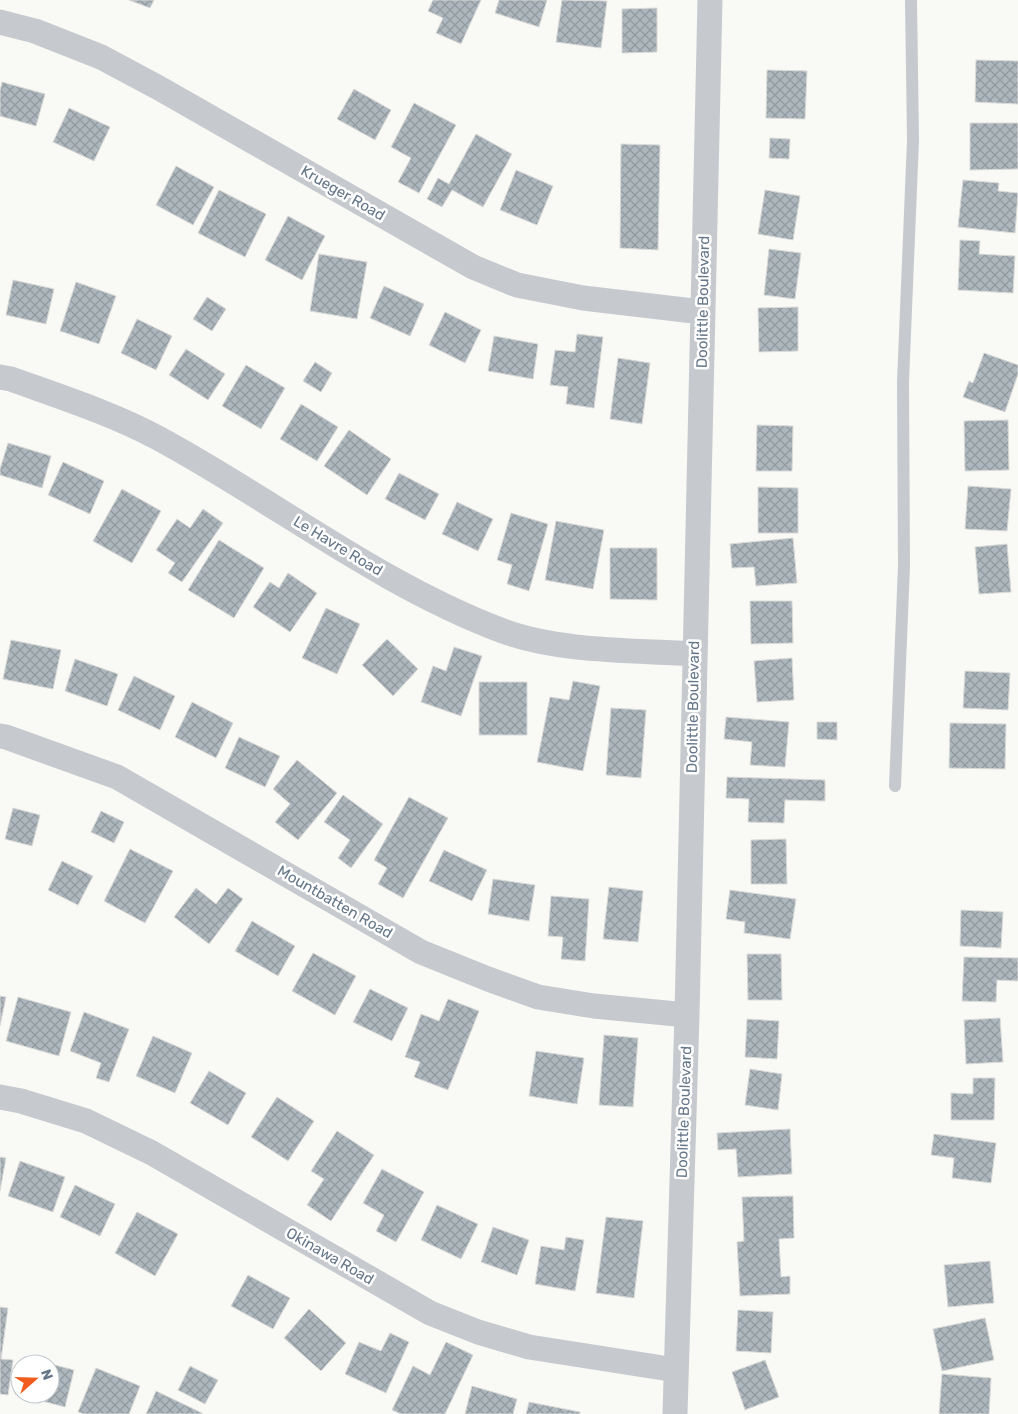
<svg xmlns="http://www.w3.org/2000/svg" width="1018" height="1414" font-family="Rubik,sans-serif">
	<defs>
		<pattern id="building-cross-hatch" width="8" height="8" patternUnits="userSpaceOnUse" patternTransform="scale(1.25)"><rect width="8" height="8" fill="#aeb7bd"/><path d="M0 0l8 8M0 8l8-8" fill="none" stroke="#919a9f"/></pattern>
	</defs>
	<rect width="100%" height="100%" fill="#f9f9f6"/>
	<path fill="url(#building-cross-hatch)" stroke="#dadad8" d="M129 0H154L150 8Z
		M433 0H481L461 44 436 33 443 18 428 11Z
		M499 0H547L539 27 495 13Z
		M562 0 607 1 601 48 556 42Z
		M657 8V52L622 53V9Z
		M976 60 1018 61V104L975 102Z
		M767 70 807 71 805 119 766 118Z
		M2 82 45 94 36 126 0 116V91Z
		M354 89 391 110 375 140 337 119Z
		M414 103 456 125 419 193 398 182 411 158 391 147Z
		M69 108 110 127 94 161 53 142Z
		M970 123H1018V169L970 170Z
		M476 134 512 154 483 207 452 190 442 207 427 199 438 178 449 184Z
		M770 138 790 139 789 159 769 158Z
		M621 144 660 145 658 250 620 248Z
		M176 166 214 187 193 225 156 205Z
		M516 170 553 186 537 225 500 210Z
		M963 180 999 183 998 191 1018 193 1015 233 958 227Z
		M219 190 266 214 245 257 198 233Z
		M765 190 800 196 793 240 758 234Z
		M288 216 325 236 302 280 265 260Z
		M960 240 980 241 979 254 1015 256 1013 293 958 290Z
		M769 249 801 253 795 299 764 295Z
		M319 254 367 262 357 319 310 311Z
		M13 280 54 289 46 324 6 315Z
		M76 282 116 296 99 344 60 331Z
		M384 286 424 304 410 336 370 318Z
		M207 297 226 309 212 331 193 319Z
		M798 307V351L759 352 758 308Z
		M445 312 481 330 465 363 429 345Z
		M137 319 172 336 156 370 121 353Z
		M577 334 603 337 594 408 566 404 568 387 550 385 555 350 575 352Z
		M494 336 538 344 533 379 488 371Z
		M186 349 225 374 208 400 169 375Z
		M984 353 1018 365V374L1005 412 963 397 969 381 973 383Z
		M618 358 650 363 642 424 610 419Z
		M315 362 332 373 321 392 303 381Z
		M246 365 285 388 261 429 222 406Z
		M301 404 338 427 317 461 280 439Z
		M1008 420 1009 470 965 471 964 421Z
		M757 425 793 426 792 471H756Z
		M349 430 391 459 367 495 324 466Z
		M8 443 51 456 42 488 0 475V469Z
		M63 462 104 481 90 514 48 495Z
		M399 473 439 494 425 520 385 499Z
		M968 486 1011 489 1007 531 965 529Z
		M758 487 798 488V533H758Z
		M122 489 161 511 132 563 93 541Z
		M457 502 493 519 478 551 442 534Z
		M203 509 223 523 182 582 168 573 175 563 156 550 177 519 190 528Z
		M511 513 548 524 529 591 507 584 512 565 497 560Z
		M556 521 604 530 593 589 545 580Z
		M793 538 797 583 756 586 754 567 732 568 730 544Z
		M219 540 264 568 234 618 188 590Z
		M1007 544 1011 592 979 594 975 547Z
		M610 548H657V600L610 599Z
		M288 573 317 593 290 632 253 607 270 582 279 588Z
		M750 601H792L793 643 751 644Z
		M326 608 360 624 337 674 302 658Z
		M387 639 418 669 393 696 362 665Z
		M11 640 61 650 53 689 3 679Z
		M454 647 482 656 461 716 421 702 433 666 446 671Z
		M792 658 794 700 757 702 754 661Z
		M75 659 118 674 107 706 65 691Z
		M965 671 1010 673 1008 710 963 708Z
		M134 676 175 696 160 730 118 710Z
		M573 681 600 686 583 771 537 762 550 697 569 700Z
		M479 682H527V735H479Z
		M192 702 233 723 216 758 175 737Z
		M611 708 646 710 641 778 606 775Z
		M726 717 789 722 785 767 750 765 752 742 724 739Z
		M817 722H837V740L817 739Z
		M950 723 1006 724 1005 769 949 768Z
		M239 737 280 756 265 787 225 768Z
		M297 760 337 793 298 840 275 822 290 804 273 789Z
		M727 777 825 780V801L785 800 784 823 748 822 749 799 726 798Z
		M343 795 383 824 351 868 338 858 350 840 324 822Z
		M409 797 448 818 403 898 378 884 387 868 374 860Z
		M13 808 40 815 32 846 5 839Z
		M101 811 124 822 114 843 91 832Z
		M786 839 787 884H751V840Z
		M130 849 173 871 145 923 104 901Z
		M444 850 487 870 472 901 429 881Z
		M62 861 93 876 78 905 48 890Z
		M493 879 535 885 529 921 488 914Z
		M609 887 643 891 638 942 603 939Z
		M196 888 216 904 228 888 243 899 209 944 174 917Z
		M730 890 796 899 790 939 744 933 745 922 726 919Z
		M551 896 589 899 585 961 561 959 563 937 548 936Z
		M961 910 1003 912 1001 948 960 946Z
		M252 921 295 946 278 976 235 951Z
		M313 953 356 976 335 1015 292 991Z
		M747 954H781L782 1000H748Z
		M964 957 1018 958V981L997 980 996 1002 962 1001Z
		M370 989 408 1008 392 1041 353 1022Z
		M0 996 6 997 0 1026Z
		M18 997 71 1012 59 1056 6 1041Z
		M448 999 479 1011 448 1090 414 1077 420 1062 405 1057 421 1014 439 1021Z
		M84 1012 129 1029 109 1082 96 1078 101 1063 70 1051Z
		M1000 1018 1003 1062 966 1064 964 1020Z
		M747 1019 779 1021 777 1059 745 1057Z
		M604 1035 638 1038 633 1107 599 1105Z
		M153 1036 192 1053 175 1093 136 1076Z
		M536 1051 584 1058 577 1104 529 1096Z
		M750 1069 782 1074 778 1110 745 1105Z
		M209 1071 246 1093 228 1125 190 1103Z
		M973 1078H995L994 1120H951V1093L973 1094Z
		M277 1097 314 1121 288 1161 251 1137Z
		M790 1129 792 1174 738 1177 736 1149 718 1150 717 1133Z
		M337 1131 374 1155 331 1221 307 1205 324 1179 311 1171Z
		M934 1134 996 1143 991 1183 952 1178 954 1158 931 1155Z
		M0 1157 6 1158 0 1191Z
		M20 1161 65 1177 53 1212 8 1196Z
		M382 1169 424 1192 396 1242 376 1231 384 1215 363 1203Z
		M75 1185 115 1204 100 1236 60 1217Z
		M793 1196 794 1238 779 1239 781 1277 790 1276V1294L740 1296 737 1242 744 1241 742 1197Z
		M437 1205 478 1224 461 1259 421 1240Z
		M137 1212 178 1234 155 1276 115 1253Z
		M606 1217 643 1221 634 1298 596 1293Z
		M493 1227 529 1240 517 1275 481 1262Z
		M566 1237 584 1240 575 1291 535 1284 541 1246 564 1250Z
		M990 1261 994 1303 948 1307 944 1265Z
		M248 1275 290 1298 273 1329 231 1306Z
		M0 1307 8 1308 1 1359 13 1360 8 1395 0 1394Z
		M309 1309 346 1343 321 1371 284 1338Z
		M738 1310 773 1312 771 1353 736 1351Z
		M985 1318 994 1360 942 1371 933 1329Z
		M390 1333 409 1342 386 1393 345 1374 359 1342 381 1351Z
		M446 1342 473 1355 445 1414H401L392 1410 413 1366 430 1375Z
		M24 1357 74 1370 65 1407 15 1394 20 1374V1394H50V1364H22Z
		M765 1360 779 1397 745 1410 732 1372Z
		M190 1366 218 1380 205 1404 178 1390Z
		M96 1368 140 1386 129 1414H84L78 1412Z
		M942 1374 991 1378 989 1414H939Z
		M472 1386 517 1399 513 1414H465Z
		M156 1391 202 1413V1414H146Z
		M529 1402 580 1412V1414H526Z"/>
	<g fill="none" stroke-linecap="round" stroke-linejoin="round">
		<path stroke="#c6cace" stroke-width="12" d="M895 786 904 566 903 382 913 140 911 0"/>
		<path stroke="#c6cace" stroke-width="25" d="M0 22 35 31 101 57 159 88 473 267 517 285 583 298 702 312
			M0 377 11 379C61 397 111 413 158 438 273 500 380 585 503 631 559 652 634 650 694 654
			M0 736 6 737 117 777 421 952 488 979 538 997 594 1006 687 1015
			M0 1097 21 1101 86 1121 152 1153 430 1313 478 1332 529 1347 676 1370
			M675 1414 687 1015 710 0"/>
	</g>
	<g text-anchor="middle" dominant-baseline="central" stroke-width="5" stroke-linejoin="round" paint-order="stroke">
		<g font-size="15" fill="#657789" stroke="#fff">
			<text transform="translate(343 193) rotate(30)">Krueger Road</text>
			<text transform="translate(703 302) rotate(-89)">Doolittle Boulevard</text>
			<text transform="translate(338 546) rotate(31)">Le Havre Road</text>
			<text transform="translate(693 707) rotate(-89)">Doolittle Boulevard</text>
			<text transform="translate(335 902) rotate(30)">Mountbatten Road</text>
			<text transform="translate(684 1112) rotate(-88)">Doolittle Boulevard</text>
			<text transform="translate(330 1256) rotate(30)">Okinawa Road</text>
		</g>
	</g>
	<g transform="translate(35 1379) rotate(70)"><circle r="24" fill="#ffffff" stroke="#c1c9d0"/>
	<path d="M0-4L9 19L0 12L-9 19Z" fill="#f15c1e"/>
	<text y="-8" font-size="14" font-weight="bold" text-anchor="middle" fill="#657789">N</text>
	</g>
</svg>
